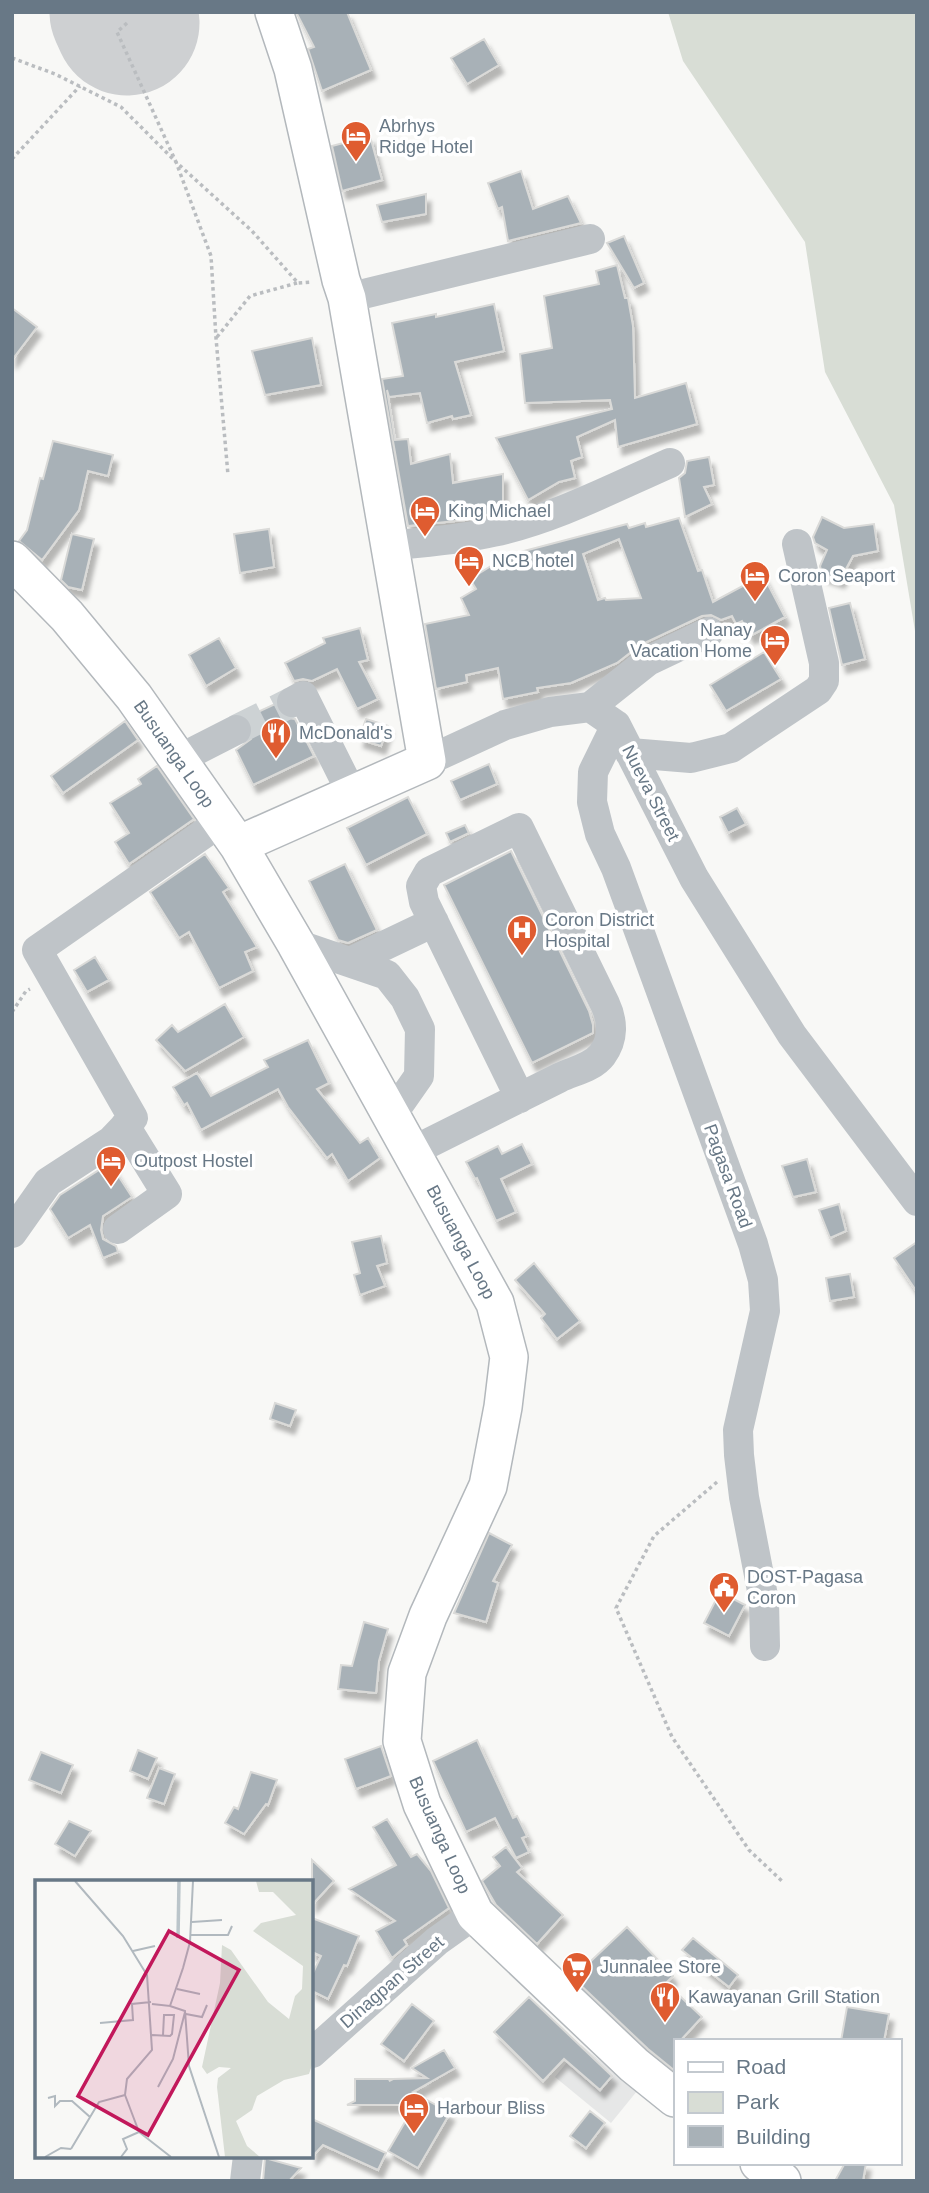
<svg xmlns="http://www.w3.org/2000/svg" width="929" height="2193" font-family="Helvetica,sans-serif">
	<defs>
		<filter id="shadow"><feDropShadow dx="4.5" dy="8" stdDeviation="2" flood-color="#0004"/></filter>
	</defs>
	<rect width="100%" height="100%" fill="#f8f8f6"/>
	<path fill="#e6e7e7" d="M581 2045 637 2091 611 2123 555 2077Z"/>
	<path fill="#d8ddd5" d="M668 12H917V643L894 505 825 372 805 242 683 61Z"/>
	<g fill="none" stroke-linecap="round" stroke-linejoin="round">
		<path stroke="#ced0d2" stroke-width="145" d="M122 12 127 23"/>
	</g>
	<path fill="#a8b1b7" stroke="#dadad8" stroke-width="2" fill-rule="evenodd" filter="url(#shadow)" d="M296 12H347L371 70 322 91 308 49 314 47Z
		M484 39 499 65 467 84 451 58Z
		M370 136 382 180 342 191 332 146Z
		M521 171 533 209 568 196 581 223 508 241 502 207 498 209 488 183Z
		M426 194V214L382 222 377 205Z
		M624 236 644 283 634 288 607 243Z
		M617 265 625 298H628L633 326 635 398 686 383 697 424 618 447 615 420 577 437 582 457 571 461 575 478 559 482 528 500 496 438 612 409 610 400 525 403 520 354 552 348 544 296 599 284 596 271Z
		M494 304 504 351 455 362 471 415 453 419 452 416 427 423 420 393 389 397 387 390 395 440 408 439 411 464 450 454 453 483 503 474V511L465 520 408 526 382 379 403 376 392 323 436 314V317Z
		M12 308 37 327 12 360Z
		M312 338 321 385 265 395 252 351Z
		M53 441 113 455 108 476 88 471 79 510 42 560 19 541 27 530 40 478 43 479Z
		M709 457 714 485 704 487 712 504 685 517 679 478 685 473 687 461Z
		M822 517 844 528 874 524 878 551 853 556 840 580 822 574 820 566 827 550 815 543 813 537Z
		M679 518 698 571 702 570 713 602 763 575 785 617 750 636 742 621 736 624 732 616 721 620 711 615 702 616 640 645 617 663 571 683 537 688 538 692 503 699 498 668 466 675 467 682 436 689 425 624 469 615 461 598 476 589 470 579 509 555 627 524 629 528 645 523 646 527ZM619 539 641 598 606 600 605 598 598 600 583 554Z
		M269 529 274 567 240 573 234 534Z
		M72 534 94 539 82 590 68 587 61 580Z
		M850 603 865 659 842 665 829 608Z
		M360 628 368 660 359 662 378 699 357 709 337 669 312 681 303 679 294 681 285 663 325 643 323 638Z
		M219 638 236 668 206 686 189 655Z
		M764 652 781 679 726 711 710 685Z
		M275 704 282 717 295 719 314 756 253 785 236 750 251 739 253 730 247 717Z
		M366 719 388 726 381 746 359 739Z
		M125 721 138 740 63 793 51 776Z
		M489 764 497 784 460 800 451 781Z
		M157 766 194 819 129 864 115 842 129 833 110 803 141 784 138 779Z
		M408 797 427 834 366 865 347 828Z
		M737 808 746 824 728 833 720 817Z
		M465 825 469 833 450 842 446 833Z
		M511 851 589 1011 593 1025V1033L532 1063 444 885Z
		M205 854 229 888 223 892 257 947 245 952 253 971 219 988 189 932 179 938 150 892Z
		M345 864 377 930 348 943 338 940 309 881Z
		M95 957 109 980 87 992 74 970Z
		M225 1004 244 1037 185 1071 156 1040 172 1025 178 1032Z
		M308 1040 329 1083 317 1089 360 1143 368 1138 380 1158 348 1181 332 1154 327 1158 288 1107 278 1089 201 1130 187 1103 184 1105 173 1087 197 1073 211 1096 268 1067 264 1060Z
		M522 1144 532 1164 501 1179 516 1212 496 1221 477 1178 475 1179 466 1162 498 1146 502 1154Z
		M807 1159 816 1192 793 1197 782 1166Z
		M110 1163 132 1197 103 1216 101 1230 103 1239 116 1246 118 1252 103 1258 90 1225 68 1238 50 1209 60 1195Z
		M839 1204 846 1231 830 1238 819 1210Z
		M381 1236 387 1263 377 1266 385 1286 360 1295 354 1275 360 1273 352 1242Z
		M917 1242V1292L894 1258Z
		M534 1263 580 1321 557 1339 541 1318 545 1314 515 1280Z
		M850 1274 854 1297 830 1301 826 1278Z
		M275 1403 296 1410 290 1426 270 1419Z
		M489 1533 512 1545 493 1581 498 1583 486 1622 454 1613Z
		M720 1592 745 1605 729 1636 704 1623Z
		M364 1622 388 1629 379 1661 376 1693 338 1689 341 1665 352 1666Z
		M477 1740 513 1818 517 1816 527 1836 522 1838 529 1852 516 1858 495 1818 466 1832 433 1761Z
		M381 1746 391 1776 356 1789 345 1759Z
		M138 1750 157 1758 148 1779 130 1771Z
		M41 1752 73 1765 61 1793 29 1780Z
		M159 1768 175 1774 164 1804 147 1798Z
		M251 1772 277 1780 268 1805 266 1804 244 1834 225 1823 234 1807 238 1809Z
		M387 1819 411 1857 417 1854 431 1871 449 1908 404 1940 407 1945 392 1958 376 1931 395 1921 349 1889 396 1865 373 1827Z
		M69 1821 91 1831 75 1856 55 1844Z
		M506 1847 522 1868 517 1872 563 1915 537 1944 496 1905 482 1881 500 1866 493 1857Z
		M312 1860 334 1881 312 1905Z
		M312 1918 359 1936 347 1966 344 1965 328 1999 312 1991V1975L321 1956 312 1952Z
		M627 1927 673 1976 666 1983 702 2017 680 2041H675V2071L648 2049 573 1978Z
		M693 1938 738 1975 729 1987 682 1950Z
		M529 1997 612 2076 600 2090 564 2059 543 2081 494 2032Z
		M412 2004 434 2021 404 2061 381 2044Z
		M847 2007 889 2014 884 2041H841Z
		M444 2050 455 2068 413 2092 450 2113 418 2168 388 2151 415 2105H347L355 2101V2079H391L389 2081 393 2079 427 2078 412 2068Z
		M590 2111 605 2123 586 2148 570 2136Z
		M312 2119 386 2153 378 2170 323 2145 312 2157Z
		M265 2158 301 2168 289 2181H263Z
		M845 2163H866L863 2181H835Z"/>
	<g fill="none" stroke-linecap="round" stroke-linejoin="round">
		<path stroke="#cdd2d4" stroke-width="30" stroke-dasharray="30 15" stroke-linecap="butt" d="M236 730 292 702"/>
		<g stroke="#b3b8bc" stroke-width="40">
			<path id="major" d="M12 560 67 616 134 697 238 845 296 944 495 1303 509 1357 503 1407 488 1486 428 1616 407 1673 402 1741 422 1804 475 1914 634 2065 675 2098
				M238 845 427 761 347 298 341 280 293 69 274 12
				M759 2163 782 2181"/>
		</g>
		<path stroke="#babdc0" stroke-width="3.5" stroke-dasharray="3.5 3.5" stroke-linecap="butt" d="M127 23 117 32 176 162 252 231 298 283 311 282
			M12 58 55 74 121 107 176 162 211 256 216 338 228 475
			M12 159 80 86
			M217 337 250 296 297 283
			M12 1012 26 991 30 989
			M717 1482 654 1536 616 1608 672 1737 749 1850 783 1882"/>
		<path stroke="#bfc4c8" stroke-width="30" d="M347 298 590 239
			M390 546C424 542 459 540 493 532 554 519 613 488 670 463
			M292 702 303 696 352 794
			M590 707 648 661 709 632
			M616 725 593 772 592 802 600 834 616 868 642 939 753 1244 763 1280 765 1311 738 1430 739 1455 744 1497 764 1601 765 1646
			M630 753 691 758 731 748 818 690 824 681V663L797 544
			M179 759 236 730
			M427 761 505 725 550 712 590 707 616 725 694 878 792 1035 917 1201
			M296 944 387 975 405 998 420 1029 419 1076 391 1116
			M350 962 434 922
			M413 1151C462 1127 510 1102 559 1078 573 1071 592 1068 602 1055 614 1039 613 1021 605 1004L519 828 429 872 421 886 424 902 520 1098
			M118 1229 167 1194 125 1126
			M12 1233 48 1182 111 1141 133 1118 37 950 222 821
			M312 2053 437 1941 475 1914
			M245 2181 248 2156"/>
		<use href="#major" stroke="#fff" stroke-width="37"/>
	</g>
	<defs>
		<g id="hotel-pin" transform="scale(1.575)"><path d="M0 17L-7.5 6A9.5 9.5 0 1 1 7.5 6Z" fill="#df5c30" stroke="#fff"/><path d="M-6-4.5h1.5V1H6V5H4.5V3h-9V5H-6ZM-4 0a1.8 1.8 0 1 1 3.6 0ZM.5 0V-2.5h3Q6-2.5 6 0Z" fill="#fff"/></g>
		<g id="restaurant-pin" transform="scale(1.575)"><path d="M0 17L-7.5 6A9.5 9.5 0 1 1 7.5 6Z" fill="#df5c30" stroke="#fff"/><path d="M-5-6h1v4h1v-4h1v4h1v-4h1v5L-1.5 .5V6h-2V.5L-5-1ZM5-6V6H3V1.5H1.5Q1.5-4 5-6Z" fill="#fff"/></g>
		<g id="hospital-pin" transform="scale(1.575)"><path d="M0 17L-7.5 6A9.5 9.5 0 1 1 7.5 6Z" fill="#df5c30" stroke="#fff"/><path d="M-5-5h3v3.5h4V-5h3V5h-3V1.5h-4V5h-3Z" fill="#fff"/></g>
		<g id="civic-pin" transform="scale(1.575)"><path d="M0 17L-7.5 6A9.5 9.5 0 1 1 7.5 6Z" fill="#df5c30" stroke="#fff"/><path d="M-.6-6.5H3V-4.5H.6V-3L4-1V1h2V6H-6V1h2V-1L-.6-3ZM-1.2 2.5V6h2.4V2.5Z" fill="#fff"/></g>
		<g id="supermarket-pin" transform="scale(1.575)"><path d="M0 17L-7.5 6A9.5 9.5 0 1 1 7.5 6Z" fill="#df5c30" stroke="#fff"/><path d="M-6-5.5h2.5l.6 2H6L4.5 2H-2.5L-4.4-4H-6ZM-1.5 3.2a1.3 1.3 0 1 0 .1 0ZM3 3.2a1.3 1.3 0 1 0 .1 0Z" fill="#fff"/></g>
	</defs>
	<g fill-rule="evenodd">
		<use href="#hotel-pin" x="356" y="136"/>
		<use href="#hotel-pin" x="425" y="511"/>
		<use href="#hotel-pin" x="469" y="561"/>
		<use href="#hotel-pin" x="755" y="576"/>
		<use href="#hotel-pin" x="775" y="640"/>
		<use href="#restaurant-pin" x="276" y="733"/>
		<use href="#hospital-pin" x="522" y="930"/>
		<use href="#hotel-pin" x="111" y="1161"/>
		<use href="#civic-pin" x="724" y="1587"/>
		<use href="#supermarket-pin" x="577" y="1967"/>
		<use href="#restaurant-pin" x="665" y="1997"/>
		<use href="#hotel-pin" x="414" y="2108"/>
	</g>
	<g text-anchor="middle" dominant-baseline="central" stroke-width="7" stroke-linejoin="round" paint-order="stroke">
		<g font-size="18" fill="#687886" stroke="#fff" text-anchor="start">
			<text x="379" y="126">Abrhys<tspan x="379" dy="21">Ridge Hotel</tspan></text>
			<text x="448" y="511">King Michael</text>
			<text x="492" y="561">NCB hotel</text>
			<text x="778" y="576">Coron Seaport</text>
			<text x="752" y="630" text-anchor="end">Nanay<tspan x="752" dy="21">Vacation Home</tspan></text>
			<text x="299" y="733">McDonald's</text>
			<text x="545" y="920">Coron District<tspan x="545" dy="21">Hospital</tspan></text>
			<text x="134" y="1161">Outpost Hostel</text>
			<text x="747" y="1577">DOST-Pagasa<tspan x="747" dy="21">Coron</tspan></text>
			<text x="600" y="1967">Junnalee Store</text>
			<text x="688" y="1997">Kawayanan Grill Station</text>
			<text x="437" y="2108">Harbour Bliss</text>
		</g>
		<g font-size="18" fill="#687886" stroke="#fff">
			<text transform="translate(174 754) rotate(55)">Busuanga Loop</text>
			<text transform="translate(651 793) rotate(63)">Nueva Street</text>
			<text transform="translate(728 1176) rotate(70)">Pagasa Road</text>
			<text transform="translate(461 1242) rotate(62)">Busuanga Loop</text>
			<text transform="translate(440 1835) rotate(66)">Busuanga Loop</text>
			<text transform="translate(392 1982) rotate(-41)">Dinagpan Street</text>
		</g>
	</g>
	<g transform="translate(35 1880)">
		<rect width="278" height="278" fill="#f8f8f6"/>
		<path d="M221 1H278V182L274 194 249 200 222 216 217 230 201 241 212 266 225 277H190L182 207 183 198 196 188 184 187 172 194 167 187 185 103 187 65 196 70 233 122 254 139 260 116 267 109 268 86 218 51 226 43 261 35 238 12H224Z" fill="#d8ddd5"/>
		<path fill="none" stroke="#bbc5ca" stroke-width="3.5" d="M143 58 144 1"/>
		<path fill="none" stroke="#b1b9bf" stroke-width="2" d="M40 1 88 56 112 95 117 170 92 199 90 215 104 252 136 277M157 42 187 40M155 55H193L197 46M98 71 120 66M142 109 165 114M117 124 135 126 148 88 155 62 158 1M135 126 150 131 154 186 184 277M151 134 167 137 172 125M65 143 98 140 97 124 116 122M117 155 135 156 137 154 139 135H129L128 155M123 207 138 179 150 132M13 218 20 216V226L25 221H37L55 237M36 269 64 222 90 215M10 277 26 268 36 269M86 277 92 269 88 259 104 252"/>
		<path fill="#c2185b" fill-opacity="0.15" stroke="#c2185b" stroke-width="3.5" d="M134 51 204 90 113 255 43 216Z"/>
		<rect width="278" height="278" fill="none" stroke="#687886" stroke-width="3.5"/>
	</g>
	<rect width="929" height="2193" fill="none" stroke="#687886" stroke-width="28"/>
	<rect x="674" y="2039" width="228" height="126" fill="#ffffff" stroke="#c3c9cf" stroke-width="2"/>
	<rect x="688" y="2062" width="35" height="10" fill="#ffffff" stroke="#c3c9cf" stroke-width="2"/>
	<text x="736" y="2074" font-size="21" fill="#687886">Road</text>
	<rect x="688" y="2092" width="35" height="21" fill="#d8ddd5" stroke="#c3c9cf" stroke-width="2"/>
	<text x="736" y="2109" font-size="21" fill="#687886">Park</text>
	<rect x="688" y="2126" width="35" height="21" fill="#a8b1b7" stroke="#c3c9cf" stroke-width="2"/>
	<text x="736" y="2144" font-size="21" fill="#687886">Building</text>
</svg>
